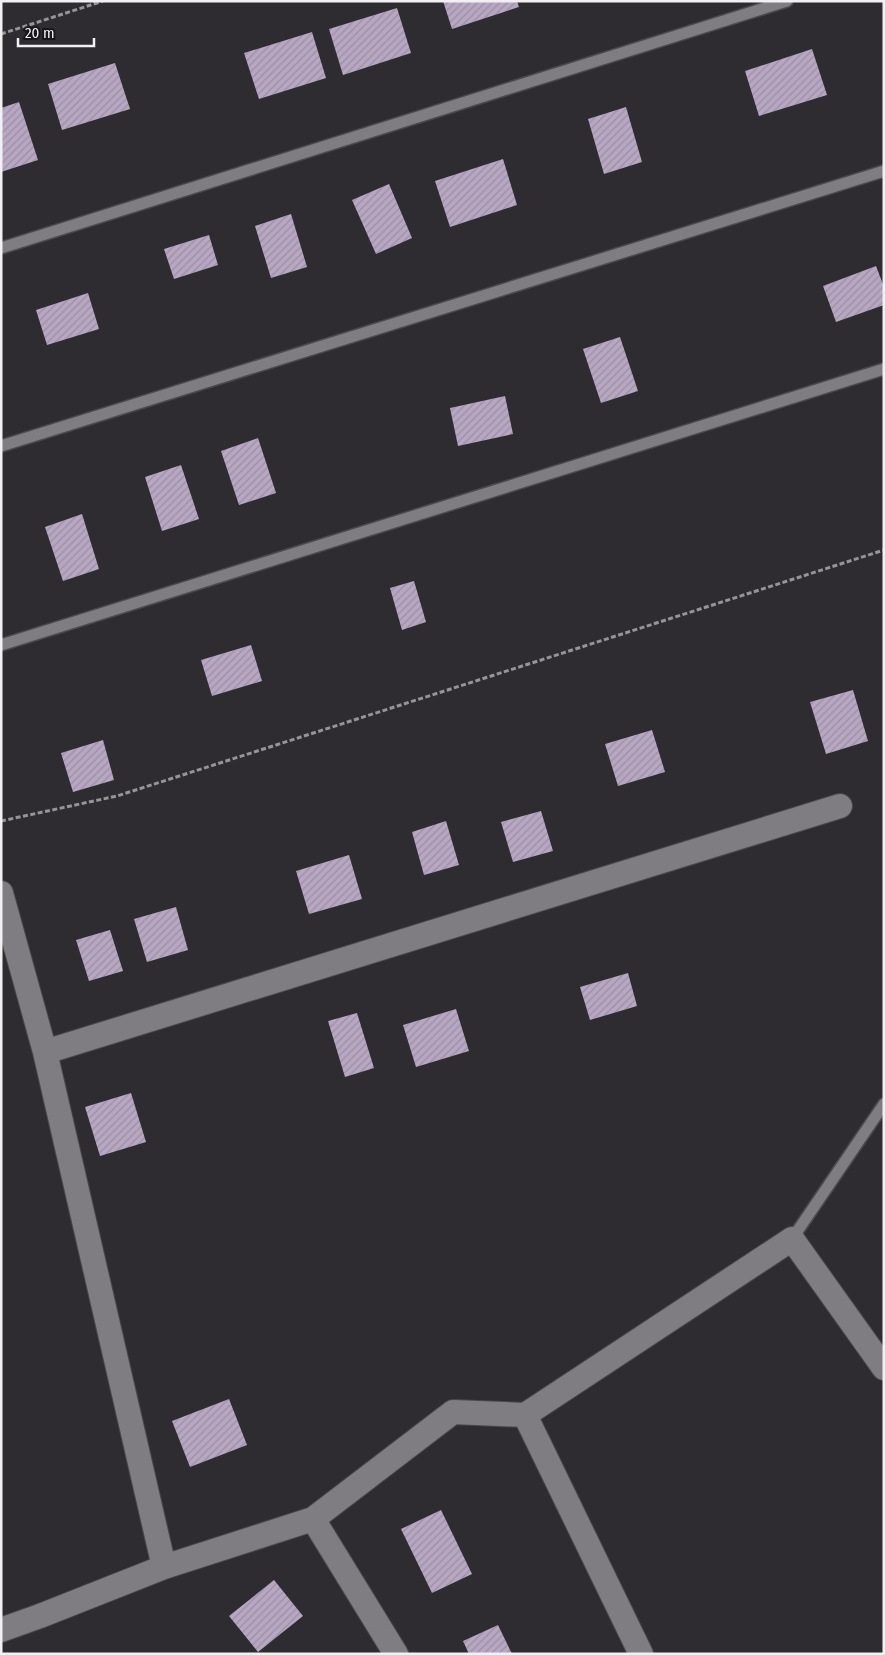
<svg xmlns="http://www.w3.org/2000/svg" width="885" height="1655" font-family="'Fira Sans Condensed',sans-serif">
	<defs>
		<pattern id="building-hatch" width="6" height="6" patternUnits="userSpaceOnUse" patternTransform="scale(1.25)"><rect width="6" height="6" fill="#b7a7c2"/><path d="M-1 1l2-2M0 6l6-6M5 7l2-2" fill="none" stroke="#9c8fa4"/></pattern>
	</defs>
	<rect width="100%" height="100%" fill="#2f2c31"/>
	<path fill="url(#building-hatch)" d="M443 1H517L519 7 452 29Z
		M397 8 411 53 343 75 329 29Z
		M312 32 326 78 259 99 244 53Z
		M812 49 827 95 759 116 745 71Z
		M115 63 130 109 62 130 48 84Z
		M19 102 38 160 1 172V108Z
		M626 107 642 162 604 174 588 119Z
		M503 159 517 205 450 227 435 181Z
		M389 184 412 238 376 254 352 200Z
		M291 214 307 267 271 278 255 226Z
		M209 235 218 265 174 279 164 249Z
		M876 266 884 287V305L836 322 823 286Z
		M88 293 99 329 47 345 36 310Z
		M620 337 638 391 601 403 583 349Z
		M505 396 513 434 458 446 450 408Z
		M258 438 276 493 239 505 221 451Z
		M181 465 199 519 162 531 145 477Z
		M82 514 99 569 63 581 45 527Z
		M414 581 426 622 402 630 390 588Z
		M251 645 262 681 212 696 201 660Z
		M853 690 868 741 826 754 810 702Z
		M652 730 665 772 618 786 605 744Z
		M103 740 114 780 73 792 61 753Z
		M541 811 553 851 513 862 501 822Z
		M446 821 459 865 424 875 412 832Z
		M349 855 362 899 309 914 296 871Z
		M176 907 188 950 147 962 134 919Z
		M110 930 123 971 89 981 76 940Z
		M628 973 637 1006 590 1020 580 987Z
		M456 1009 469 1051 416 1067 403 1025Z
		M357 1013 374 1068 345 1077 328 1021Z
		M131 1093 146 1142 100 1156 85 1107Z
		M229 1399 247 1445 190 1467 172 1421Z
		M441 1510 472 1574 432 1593 401 1529Z
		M274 1580 303 1616 258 1652 229 1616Z
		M498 1625 512 1654H469L463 1641Z"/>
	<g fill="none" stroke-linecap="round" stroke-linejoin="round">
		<g stroke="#4c494d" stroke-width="14">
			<path id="service" d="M1 248 787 1
				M1 446 884 171
				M1 645 884 369
				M792 1239 884 1104"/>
		</g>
		<g stroke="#4c494d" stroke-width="26">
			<path id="minor" d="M1 893 45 1052 164 1567
				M45 1052 840 806
				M525 1415 792 1239 884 1368
				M313 1519 396 1654
				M1 1630 40 1616 164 1567 313 1519 453 1412 525 1415 641 1654"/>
		</g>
		<path stroke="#979498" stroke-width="3" stroke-dasharray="5 2.5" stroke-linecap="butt" d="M1 34 103 1
			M1 821 117 796 884 550"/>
		<use href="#service" stroke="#7f7c82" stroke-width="11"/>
		<use href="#minor" stroke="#7f7c82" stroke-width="24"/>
	</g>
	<rect width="885" height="1655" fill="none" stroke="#f2f0f3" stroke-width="5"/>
	<path d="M18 38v8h76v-8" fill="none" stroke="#f2f0f3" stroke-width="2.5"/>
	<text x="25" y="38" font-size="15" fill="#f2f0f3" stroke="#161517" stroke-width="4" paint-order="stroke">20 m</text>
</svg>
